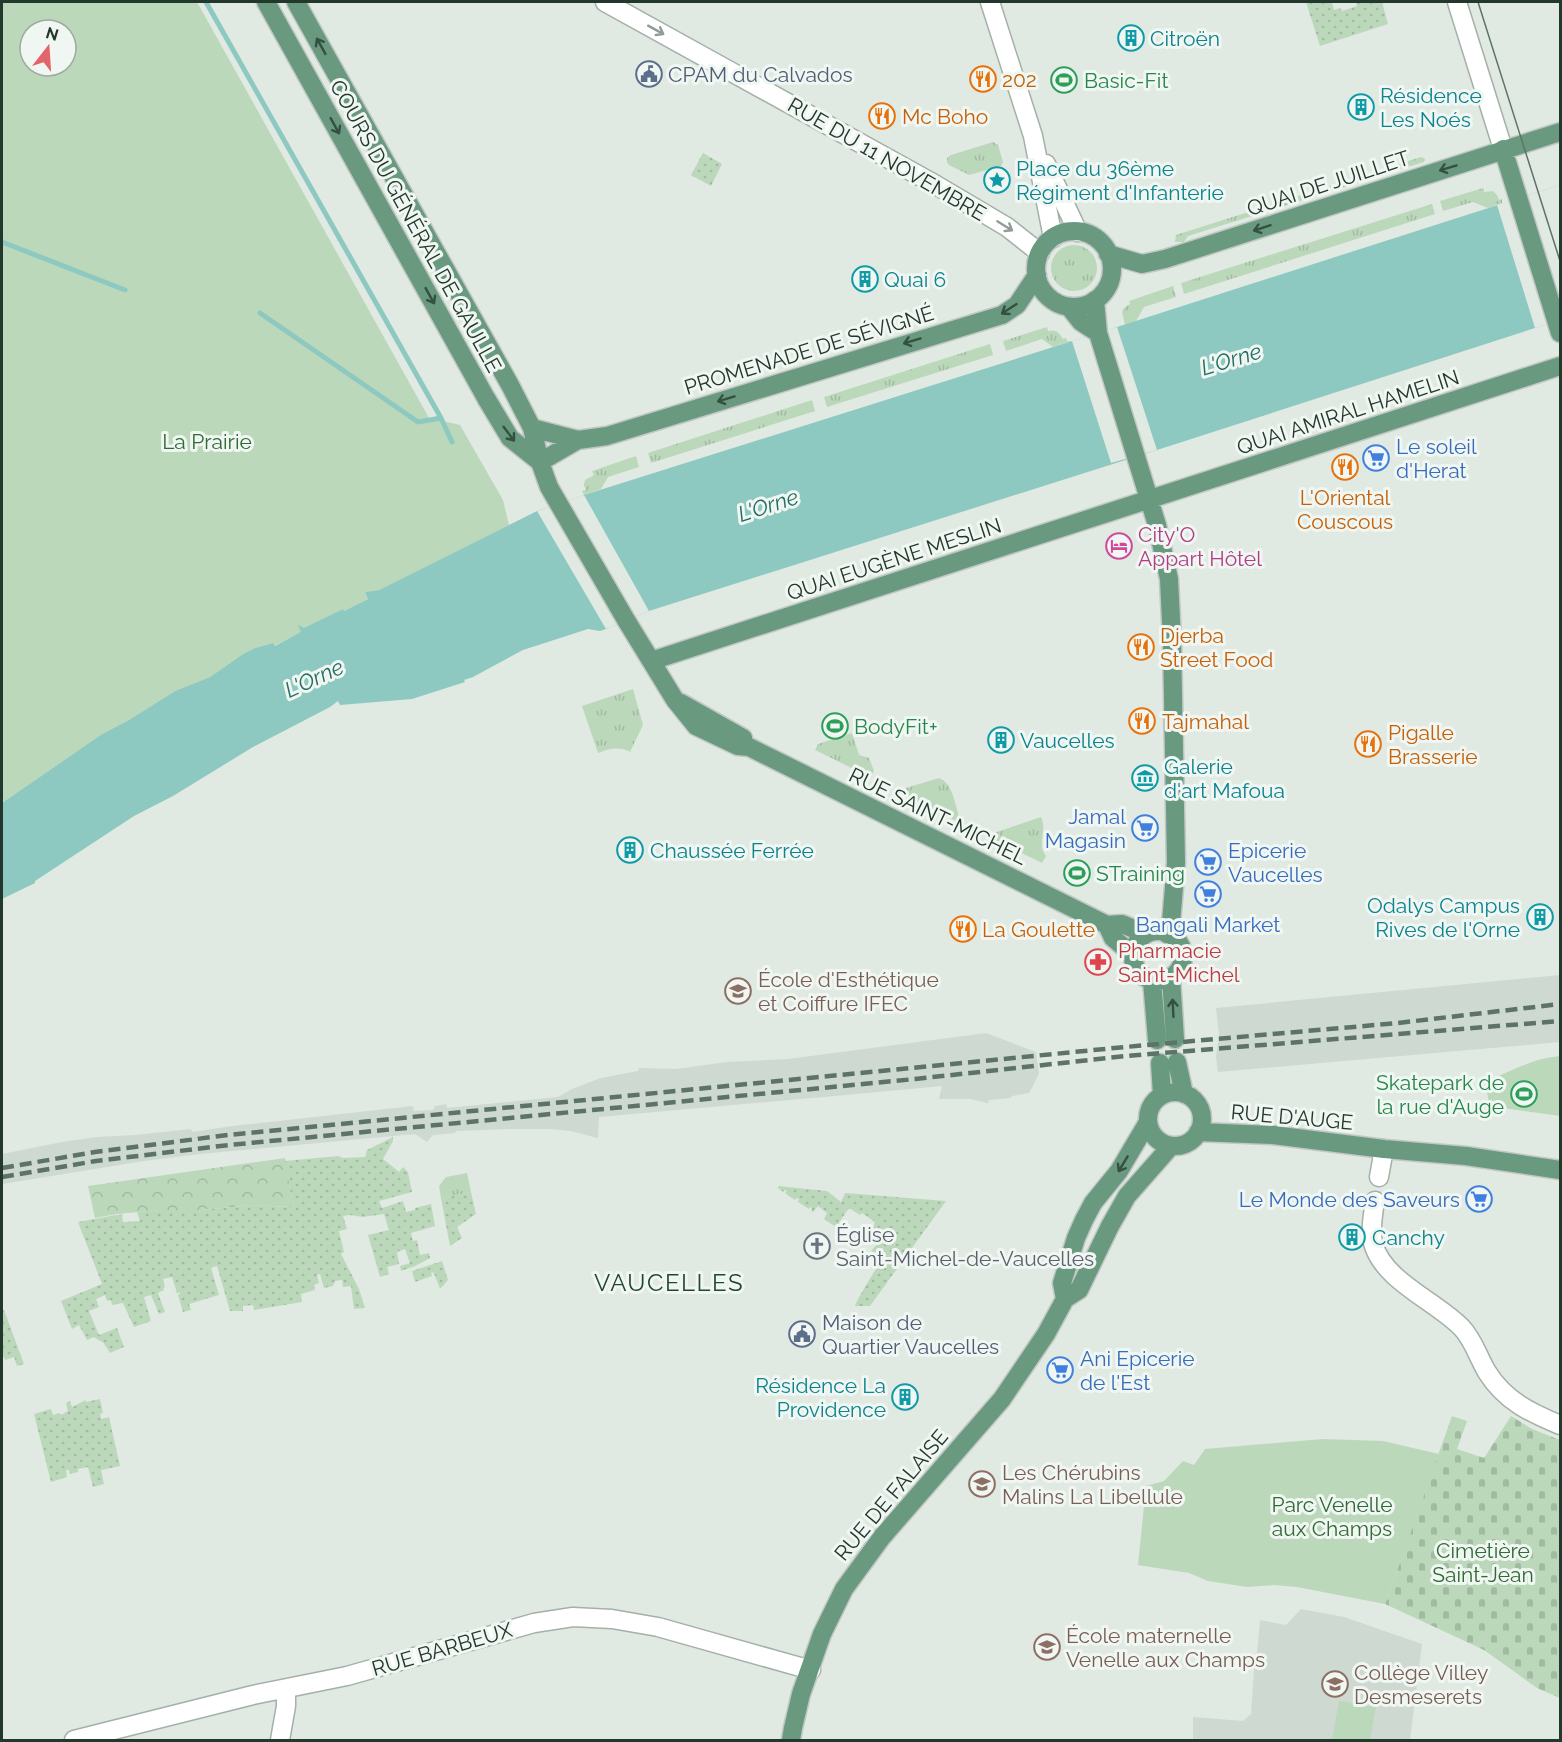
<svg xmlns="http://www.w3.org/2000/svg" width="1562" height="1742" font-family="Raleway,sans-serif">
	<defs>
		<pattern id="grass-tufts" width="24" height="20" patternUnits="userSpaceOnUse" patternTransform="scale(1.5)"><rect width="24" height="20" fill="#bcd8bb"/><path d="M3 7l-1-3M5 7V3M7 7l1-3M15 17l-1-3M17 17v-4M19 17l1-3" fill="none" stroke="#a1baa1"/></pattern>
		<pattern id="forest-crowns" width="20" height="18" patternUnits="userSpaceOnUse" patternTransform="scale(1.5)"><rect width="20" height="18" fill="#bcd8bb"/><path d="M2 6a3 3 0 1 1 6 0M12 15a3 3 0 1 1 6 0" fill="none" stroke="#a1baa1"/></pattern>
		<pattern id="cemetery-stones" width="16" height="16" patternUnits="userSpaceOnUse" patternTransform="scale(1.5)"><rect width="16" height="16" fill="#bcd8bb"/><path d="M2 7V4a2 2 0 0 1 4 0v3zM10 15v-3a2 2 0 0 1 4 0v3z" fill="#a1baa1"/></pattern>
		<pattern id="garden-dots" width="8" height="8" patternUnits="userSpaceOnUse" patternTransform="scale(1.5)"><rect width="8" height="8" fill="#bcd8bb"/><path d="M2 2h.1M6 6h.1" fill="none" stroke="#a1baa1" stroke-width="1.8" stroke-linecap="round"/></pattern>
	</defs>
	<rect width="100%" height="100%" fill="#e0e9e2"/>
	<path fill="#ced9d1" d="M1560 975V1042L1218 1072 1216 1057 1219 1035 1216 1008Z
		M986 1033 1036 1052 1039 1074 1029 1093 1012 1096 1011 1098 989 1100 988 1103 970 1099H939L942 1086 835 1096 599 1117 598 1138 571 1131 550 1129H506L456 1131 455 1133 433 1135 427 1142 415 1134 200 1154 144 1161 2 1184V1154L62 1142 97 1137 135 1135 191 1129 192 1132 233 1126 413 1106 414 1111 433 1110 435 1106 446 1104 447 1108 558 1097 572 1089 601 1078 638 1071 639 1068 676 1069 727 1062 788 1059Z
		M1301 1609 1344 1617 1422 1644 1410 1740H1193V1717L1243 1721 1251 1714 1255 1655 1257 1654 1260 1620 1286 1625Z"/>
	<path fill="url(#grass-tufts)" d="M993 142 998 145 1003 162 1001 166 969 175 949 165 947 162V158L951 155Z
		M1421 157 1425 159 1424 162 1188 236 1184 242H1175L1176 235Z
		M1483 188 1484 192 1493 191 1497 195 1499 200 1502 199V203L1488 208 1473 202 1443 211 1440 201Z
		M1432 204 1435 214 1184 294 1181 283Z
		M1051 268a23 23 0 1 1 46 0a23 23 0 1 1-46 0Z
		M1173 286 1176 297 1144 307 1136 321 1125 325 1122 312 1125 307 1130 304 1129 301Z
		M1047 327 1048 331C1056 329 1059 332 1063 339L1066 338 1067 341H1072L1053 347 1042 339 1006 351 1003 341Z
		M990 344 993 355 827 407 824 397Z
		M812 400 815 411 651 463 648 453Z
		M636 456 639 467 608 477 601 489 584 495 582 491 586 490 584 485 585 480 594 475 592 471Z
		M633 689 643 725 630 752C619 746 609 749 598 753L582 706Z
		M852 733 859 755 869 758 874 771 870 777 815 750 818 744Z
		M939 778C953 783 955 805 960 819L958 822 903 794 906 788Z
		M1041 817C1048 831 1036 844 1046 856L1042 863 991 838 994 833Z
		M467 1173 471 1192 441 1198 439 1186 446 1177Z"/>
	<path fill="url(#forest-crowns)" d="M285 1158 293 1205 290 1207 253 1205 201 1210H159L117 1214 95 1218 88 1186Z"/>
	<path fill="url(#cemetery-stones)" d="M1452 1416 1467 1421 1457 1449 1484 1458 1511 1416 1532 1429 1560 1440V1698L1537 1688 1484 1650 1385 1604Z"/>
	<path fill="#bcd8bb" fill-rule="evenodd" d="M2 2H197L429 418 460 425 503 500 509 525 379 590 365 592 368 599 344 611 343 609 304 629 299 626 302 632 274 646 273 643 255 648 243 654 210 677 175 691 129 720 102 734 2 803ZM30 30H66V66H30Z
		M1560 1056V1116L1489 1106 1486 1082C1510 1071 1534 1058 1560 1056Z
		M1323 1439 1383 1441 1439 1454 1385 1604 1297 1587 1274 1585 1247 1587 1208 1581 1189 1573 1138 1565 1146 1486 1164 1481 1183 1461 1194 1465 1205 1449Z
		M1339 1701 1376 1707 1370 1740H1332Z"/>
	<path fill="url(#garden-dots)" d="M1306 2H1332L1334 10 1340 8 1342 11 1357 6 1356 3 1362 2H1382L1388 24 1320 46Z
		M703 153 722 164 711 186 691 175Z
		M393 1137V1141L383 1159 399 1172 403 1167 408 1172 412 1192 379 1201 382 1208 403 1201 406 1212 415 1210V1208L431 1204 435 1226 411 1233 413 1241 417 1240 420 1255 429 1253 430 1258 415 1266 401 1271 400 1266 410 1263 405 1249 397 1252 399 1264 387 1267 389 1274 380 1277 368 1235 389 1230 384 1214 363 1217 350 1215 343 1216 347 1229 339 1231 344 1252 341 1254 359 1289 365 1308 354 1309 351 1286 343 1287 342 1280 335 1281 333 1286 324 1288 320 1274 317 1275 319 1283 314 1285 315 1290 301 1294 302 1302 254 1310 253 1305 243 1306V1311H230L217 1266 211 1268 219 1295 189 1304 191 1310 183 1312 178 1295 180 1294 179 1292 177 1293 172 1277 163 1279 165 1287 163 1288 164 1290 158 1293 165 1312 159 1314 151 1295 144 1297 151 1321 134 1327 123 1303 112 1305 111 1300 107 1301 105 1295 96 1299 99 1307 89 1311 99 1335 117 1328 124 1347 110 1353 103 1342H102L94 1337 87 1340 79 1325 72 1329 61 1301 102 1284 78 1222 122 1214 123 1222 140 1221 137 1212 159 1210H201L253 1205 290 1207 293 1205 285 1161 338 1156 343 1158 365 1157 367 1150Z
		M778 1186 827 1191 841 1202 845 1193 946 1201 870 1306H855C857 1299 879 1263 884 1258V1256L881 1257 871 1251 883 1237 873 1228 875 1222 862 1213 860 1215 849 1208 836 1227 824 1219 827 1213 818 1206 813 1212 811 1211 812 1208 810 1207 809 1209 798 1202 799 1199 797 1198 795 1200 785 1193 787 1191 784 1190 783 1192 778 1188Z
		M471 1192 476 1214 457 1227 462 1238 450 1246 441 1198Z
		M442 1261 448 1280 440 1289 434 1273 431 1272 432 1276 415 1282 412 1271Z
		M4 1310 24 1364 17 1366 14 1357 5 1360 4 1357H2V1311Z
		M100 1399 103 1413 100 1414 101 1419 109 1417 120 1466 101 1470 104 1484 93 1487 88 1467 78 1469V1472L70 1474 69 1470H66L67 1477 51 1482 34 1414 51 1409 53 1415 60 1413 61 1415 68 1411 66 1403 70 1401 72 1407 86 1400V1402Z"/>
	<path fill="#8dc9c0" d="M1560 185V320L1157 450 649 611 606 629 600 631 588 629 523 650 473 677 464 680 465 682 412 699 340 705 338 701 330 707 253 747 173 796 134 816 35 881V883L2 899V803L102 734 129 720 175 691 210 677 243 654 255 648 273 643 275 646 301 632 298 625 304 628 343 609 344 611 368 599 365 592 379 590 537 511 584 495 1117 327Z"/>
	<path fill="#e0e9e2" d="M1560 185V320L1535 328 1497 205Z
		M1117 327 1157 450 1111 463 1072 341Z
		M584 495 649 611 606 629 537 511Z"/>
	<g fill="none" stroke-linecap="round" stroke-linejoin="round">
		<path stroke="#8dc9c0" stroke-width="5" d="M206 2 441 418 452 442
			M2 242 125 290
			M260 313 418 422 441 418"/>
		<g stroke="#a4b0a8" stroke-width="21">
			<path id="minor" d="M605 2 936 185 1007 227 1040 253
				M990 2 1033 136 1053 238
				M1457 2 1503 149
				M1046 164 1078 232
				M1379 1177 1384 1149
				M1375 1201C1373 1215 1370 1229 1373 1243 1383 1281 1436 1301 1462 1328 1474 1341 1478 1357 1487 1372 1505 1401 1531 1413 1560 1425
				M74 1740 253 1695 347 1676 534 1623 573 1617 612 1619 658 1627 811 1670
				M280 1740 286 1706V1689"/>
		</g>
		<g stroke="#c1c7c4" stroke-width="21">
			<path id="major" d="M266 2 486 398 510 438 540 462
				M296 2 510 385 532 428 540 462 549 487 626 620 675 700 696 726 738 746 749 747 1107 925 1122 924 1146 934
				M1503 149 1560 333
				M1036 269a38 38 0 1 1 76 0a38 38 0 1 1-76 0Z
				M1108 254 1142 264 1165 259 1560 132
				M1095 300 1098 333 1157 525 1169 579 1172 641 1176 863 1171 923 1167 934
				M1069 307 1081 322 1098 333
				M532 428 578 440
				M540 462 578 440 607 436 1002 315 1017 305 1037 275
				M651 661 1560 366
				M681 703 743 738
				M1107 925 1113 938 1133 955
				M1133 956a25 25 0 1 1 50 0a25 25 0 1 1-50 0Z
				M1171 977 1175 1039
				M1152 981 1157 1040
				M1177 1062 1184 1094
				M1160 1063 1162 1095
				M1148 1119a27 27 0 1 1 54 0a27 27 0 1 1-54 0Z
				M1198 1132 1273 1135 1384 1149 1466 1156 1560 1170
				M1065 1299 1062 1283 1076 1238 1084 1220 1093 1203 1119 1171 1148 1122
				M791 1740 793 1728 801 1694 822 1634 844 1589 882 1537 1002 1399 1046 1334 1065 1299 1079 1290 1110 1226 1127 1196 1171 1146"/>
		</g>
		<use href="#minor" stroke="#fff" stroke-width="18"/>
		<use href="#major" stroke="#699a7f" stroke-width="18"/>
		<path stroke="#5d7367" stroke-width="1.5" d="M1478 2 1560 261"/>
		<path stroke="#5d7367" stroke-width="4.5" stroke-dasharray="12 6" stroke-linecap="butt" d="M2 1168 95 1152 228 1135 1125 1047 1398 1023 1560 1004
			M2 1177 96 1161 229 1145 915 1079 1126 1056 1560 1021"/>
	</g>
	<defs><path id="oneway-shaft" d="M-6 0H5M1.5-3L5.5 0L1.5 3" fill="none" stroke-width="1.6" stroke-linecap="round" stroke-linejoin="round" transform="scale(1.5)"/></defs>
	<g stroke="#919c96">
		<use href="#oneway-shaft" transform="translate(656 30) rotate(29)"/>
		<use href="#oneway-shaft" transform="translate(1005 226) rotate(32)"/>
	</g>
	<g stroke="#345041">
		<use href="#oneway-shaft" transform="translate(321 46) rotate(-119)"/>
		<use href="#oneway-shaft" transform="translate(335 126) rotate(61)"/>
		<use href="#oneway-shaft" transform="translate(1448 168) rotate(163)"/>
		<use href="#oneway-shaft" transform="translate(1262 228) rotate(162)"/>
		<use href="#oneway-shaft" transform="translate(430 296) rotate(61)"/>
		<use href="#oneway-shaft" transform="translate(1009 309) rotate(147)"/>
		<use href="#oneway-shaft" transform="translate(912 341) rotate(163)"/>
		<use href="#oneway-shaft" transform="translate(726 399) rotate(163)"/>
		<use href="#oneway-shaft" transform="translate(509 434) rotate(53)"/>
		<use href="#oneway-shaft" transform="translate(1173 1008) rotate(-93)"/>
		<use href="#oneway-shaft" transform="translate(1123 1164) rotate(121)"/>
	</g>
	<defs>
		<g id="building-ring" transform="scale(1.35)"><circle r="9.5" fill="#f0f6f1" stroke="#0f9aa8" stroke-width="1.5"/><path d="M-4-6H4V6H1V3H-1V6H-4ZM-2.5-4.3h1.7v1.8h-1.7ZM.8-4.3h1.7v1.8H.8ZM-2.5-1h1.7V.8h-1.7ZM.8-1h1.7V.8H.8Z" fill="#0f9aa8"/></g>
		<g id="civic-ring" transform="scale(1.35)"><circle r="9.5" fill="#f0f6f1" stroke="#5c6f8a" stroke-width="1.5"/><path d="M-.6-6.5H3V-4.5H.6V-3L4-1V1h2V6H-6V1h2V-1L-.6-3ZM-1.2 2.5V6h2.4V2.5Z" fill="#5c6f8a"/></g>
		<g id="restaurant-ring" transform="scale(1.35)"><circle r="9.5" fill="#f0f6f1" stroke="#e8710a" stroke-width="1.5"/><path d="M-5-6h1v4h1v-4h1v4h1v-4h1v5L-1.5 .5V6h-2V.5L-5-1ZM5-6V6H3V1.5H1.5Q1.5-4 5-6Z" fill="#e8710a"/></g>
		<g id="stadium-ring" transform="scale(1.35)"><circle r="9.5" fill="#f0f6f1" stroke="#2e9e5b" stroke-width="1.5"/><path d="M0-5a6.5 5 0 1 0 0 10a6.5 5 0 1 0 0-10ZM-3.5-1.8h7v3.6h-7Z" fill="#2e9e5b"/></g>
		<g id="sight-ring" transform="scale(1.35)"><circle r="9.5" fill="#f0f6f1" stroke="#0f9aa8" stroke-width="1.5"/><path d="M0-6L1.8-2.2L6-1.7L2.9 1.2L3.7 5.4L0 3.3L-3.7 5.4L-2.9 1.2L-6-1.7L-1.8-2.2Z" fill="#0f9aa8"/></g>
		<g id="supermarket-ring" transform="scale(1.35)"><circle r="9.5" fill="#f0f6f1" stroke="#3f7fe0" stroke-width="1.5"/><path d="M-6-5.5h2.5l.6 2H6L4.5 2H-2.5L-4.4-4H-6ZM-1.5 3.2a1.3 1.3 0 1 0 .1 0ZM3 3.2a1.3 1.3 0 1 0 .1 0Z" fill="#3f7fe0"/></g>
		<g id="hotel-ring" transform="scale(1.35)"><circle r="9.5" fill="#f0f6f1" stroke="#d1479c" stroke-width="1.5"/><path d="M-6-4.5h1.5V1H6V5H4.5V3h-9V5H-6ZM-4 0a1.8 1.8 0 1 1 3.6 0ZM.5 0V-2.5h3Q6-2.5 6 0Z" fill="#d1479c"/></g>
		<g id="museum-ring" transform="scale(1.35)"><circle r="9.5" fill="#f0f6f1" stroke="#0f9aa8" stroke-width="1.5"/><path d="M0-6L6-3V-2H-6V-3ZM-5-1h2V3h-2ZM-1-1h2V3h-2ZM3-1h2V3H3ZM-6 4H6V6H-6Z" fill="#0f9aa8"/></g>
		<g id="pharmacy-ring" transform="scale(1.35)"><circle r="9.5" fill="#f0f6f1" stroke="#e0444e" stroke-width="1.5"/><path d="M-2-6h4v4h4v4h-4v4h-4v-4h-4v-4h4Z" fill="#e0444e"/></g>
		<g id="university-ring" transform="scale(1.35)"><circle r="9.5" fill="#f0f6f1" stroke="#8d6e63" stroke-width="1.5"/><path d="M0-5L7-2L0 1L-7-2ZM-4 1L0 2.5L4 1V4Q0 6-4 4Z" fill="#8d6e63"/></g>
		<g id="church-ring" transform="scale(1.35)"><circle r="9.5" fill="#f0f6f1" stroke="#6b7280" stroke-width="1.5"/><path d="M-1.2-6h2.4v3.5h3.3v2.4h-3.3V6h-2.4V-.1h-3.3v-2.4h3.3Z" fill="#6b7280"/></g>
		<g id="school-ring" transform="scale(1.35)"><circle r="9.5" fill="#f0f6f1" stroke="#8d6e63" stroke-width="1.5"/><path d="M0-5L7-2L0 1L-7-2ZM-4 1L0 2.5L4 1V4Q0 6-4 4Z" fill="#8d6e63"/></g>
	</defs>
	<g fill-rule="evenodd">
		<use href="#building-ring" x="1131" y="38"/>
		<use href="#civic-ring" x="649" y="74"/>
		<use href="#restaurant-ring" x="983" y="79"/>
		<use href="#stadium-ring" x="1064" y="80"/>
		<use href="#building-ring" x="1361" y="107"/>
		<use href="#restaurant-ring" x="882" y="116"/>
		<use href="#sight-ring" x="997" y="180"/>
		<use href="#building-ring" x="865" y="279"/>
		<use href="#supermarket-ring" x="1376" y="458"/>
		<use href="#restaurant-ring" x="1345" y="467"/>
		<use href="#hotel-ring" x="1119" y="546"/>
		<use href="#restaurant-ring" x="1141" y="647"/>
		<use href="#restaurant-ring" x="1142" y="721"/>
		<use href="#stadium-ring" x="835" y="726"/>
		<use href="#building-ring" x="1001" y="740"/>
		<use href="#restaurant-ring" x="1368" y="744"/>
		<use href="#museum-ring" x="1145" y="778"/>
		<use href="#supermarket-ring" x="1145" y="828"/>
		<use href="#building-ring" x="630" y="850"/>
		<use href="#supermarket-ring" x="1208" y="862"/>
		<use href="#stadium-ring" x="1077" y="873"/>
		<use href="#supermarket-ring" x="1208" y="894"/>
		<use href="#building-ring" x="1540" y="917"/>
		<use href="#restaurant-ring" x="963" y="929"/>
		<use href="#pharmacy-ring" x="1098" y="962"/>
		<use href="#university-ring" x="738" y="991"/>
		<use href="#stadium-ring" x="1524" y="1094"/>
		<use href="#supermarket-ring" x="1479" y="1199"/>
		<use href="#building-ring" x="1352" y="1237"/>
		<use href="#church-ring" x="817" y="1246"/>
		<use href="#civic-ring" x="802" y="1334"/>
		<use href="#supermarket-ring" x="1060" y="1370"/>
		<use href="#building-ring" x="905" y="1397"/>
		<use href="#school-ring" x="982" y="1484"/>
		<use href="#school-ring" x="1047" y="1647"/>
		<use href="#school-ring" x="1335" y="1684"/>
	</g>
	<g text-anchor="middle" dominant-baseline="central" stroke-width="6" stroke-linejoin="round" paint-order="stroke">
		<g font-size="21" fill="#0d838f" stroke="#f0f6f1" text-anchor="start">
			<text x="1150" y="38">Citroën</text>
			<text x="1380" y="95">Résidence<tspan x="1380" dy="24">Les Noés</tspan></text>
			<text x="1016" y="168">Place du 36ème<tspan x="1016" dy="24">Régiment d'Infanterie</tspan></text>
			<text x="884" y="279">Quai 6</text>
			<text x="1020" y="740">Vaucelles</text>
			<text x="1164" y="766">Galerie<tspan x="1164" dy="24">d'art Mafoua</tspan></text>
			<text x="650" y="850">Chaussée Ferrée</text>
			<text x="1520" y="905" text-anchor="end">Odalys Campus<tspan x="1520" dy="24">Rives de l'Orne</tspan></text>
			<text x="1372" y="1237">Canchy</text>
			<text x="886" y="1385" text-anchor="end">Résidence La<tspan x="886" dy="24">Providence</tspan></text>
		</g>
		<g font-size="21" fill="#4e5e75" stroke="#f0f6f1" text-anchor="start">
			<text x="668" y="74">CPAM du Calvados</text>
			<text x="822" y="1322">Maison de<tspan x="822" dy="24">Quartier Vaucelles</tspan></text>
		</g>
		<g font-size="21" fill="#c56008" stroke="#f0f6f1" text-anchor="start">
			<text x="1002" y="79">202</text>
			<text x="902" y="116">Mc Boho</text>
			<text x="1345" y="497" text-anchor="middle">L'Oriental<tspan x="1345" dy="24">Couscous</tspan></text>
			<text x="1160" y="635">Djerba<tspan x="1160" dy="24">Street Food</tspan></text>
			<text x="1162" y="721">Tajmahal</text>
			<text x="1388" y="732">Pigalle<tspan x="1388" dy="24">Brasserie</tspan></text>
			<text x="982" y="929">La Goulette</text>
		</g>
		<g font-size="21" fill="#27864d" stroke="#f0f6f1" text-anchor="start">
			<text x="1084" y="80">Basic-Fit</text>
			<text x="854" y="726">BodyFit+</text>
			<text x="1096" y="873">STraining</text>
			<text x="1504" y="1082" text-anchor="end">Skatepark de<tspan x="1504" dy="24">la rue d'Auge</tspan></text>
		</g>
		<g font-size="21" fill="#23382c" stroke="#f0f6f1">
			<text transform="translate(887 159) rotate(30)">RUE DU 11 NOVEMBRE</text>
			<text transform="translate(1328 183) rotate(-18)">QUAI DE JUILLET</text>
			<text transform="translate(416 226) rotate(61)">COURS DU GÉNÉRAL DE GAULLE</text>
			<text transform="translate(809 350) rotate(-17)">PROMENADE DE SÉVIGNÉ</text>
			<text transform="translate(1348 412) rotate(-18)">QUAI AMIRAL HAMELIN</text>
			<text transform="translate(894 559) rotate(-18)">QUAI EUGÈNE MESLIN</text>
			<text transform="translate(938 816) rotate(26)">RUE SAINT-MICHEL</text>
			<text transform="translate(1292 1117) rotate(5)">RUE D'AUGE</text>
			<text transform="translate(891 1495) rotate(-50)">RUE DE FALAISE</text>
			<text transform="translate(442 1649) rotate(-16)">RUE BARBEUX</text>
		</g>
		<g font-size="21" fill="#316a36" stroke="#f0f6f1">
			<text x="207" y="441">La Prairie</text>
			<text x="1332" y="1504">Parc Venelle<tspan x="1332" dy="24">aux Champs</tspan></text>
			<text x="1483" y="1550">Cimetière<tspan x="1483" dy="24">Saint-Jean</tspan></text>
		</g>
		<g font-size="21" fill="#366cbe" stroke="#f0f6f1" text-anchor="start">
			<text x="1396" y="446">Le soleil<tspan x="1396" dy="24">d'Herat</tspan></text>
			<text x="1126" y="816" text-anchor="end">Jamal<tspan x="1126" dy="24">Magasin</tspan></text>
			<text x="1228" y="850">Epicerie<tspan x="1228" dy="24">Vaucelles</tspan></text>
			<text x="1208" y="924" text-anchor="middle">Bangali Market</text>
			<text x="1460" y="1199" text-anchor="end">Le Monde des Saveurs</text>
			<text x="1080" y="1358">Ani Epicerie<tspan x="1080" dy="24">de l'Est</tspan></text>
		</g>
		<g font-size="21" fill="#b23c85" stroke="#f0f6f1" text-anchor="start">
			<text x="1138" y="534">City'O<tspan x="1138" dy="24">Appart Hôtel</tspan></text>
		</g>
		<g font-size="21" fill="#be3a42" stroke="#f0f6f1" text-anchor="start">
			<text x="1118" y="950">Pharmacie<tspan x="1118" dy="24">Saint-Michel</tspan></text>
		</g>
		<g font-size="21" fill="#785e54" stroke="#f0f6f1" text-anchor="start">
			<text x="758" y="979">École d'Esthétique<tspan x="758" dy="24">et Coiffure IFEC</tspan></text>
			<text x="1002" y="1472">Les Chérubins<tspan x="1002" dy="24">Malins La Libellule</tspan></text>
			<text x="1066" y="1635">École maternelle<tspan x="1066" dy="24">Venelle aux Champs</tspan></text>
			<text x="1354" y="1672">Collège Villey<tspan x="1354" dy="24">Desmeserets</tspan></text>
		</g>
		<g font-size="21" fill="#5b616d" stroke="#f0f6f1" text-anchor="start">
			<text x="836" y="1234">Église<tspan x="836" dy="24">Saint-Michel-de-Vaucelles</tspan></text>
		</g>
		<g font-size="22" font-style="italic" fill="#236d63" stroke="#f0f6f1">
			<text transform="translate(1231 359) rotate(-17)">L'Orne</text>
			<text transform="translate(768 505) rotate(-18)">L'Orne</text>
			<text transform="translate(314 678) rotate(-25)">L'Orne</text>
		</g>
		<g font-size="24" letter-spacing="1.5" fill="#214832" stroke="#f0f6f1">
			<text x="669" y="1282">VAUCELLES</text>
		</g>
	</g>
	<rect width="1562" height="1742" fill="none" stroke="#23382c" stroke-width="6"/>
	<g transform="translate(48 48) rotate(17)"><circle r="28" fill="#f0f6f1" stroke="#9eaaa2" stroke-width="1.5"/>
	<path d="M0-4.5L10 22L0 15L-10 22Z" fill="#e3646b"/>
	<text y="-9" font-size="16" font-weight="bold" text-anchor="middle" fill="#23382c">N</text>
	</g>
</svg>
